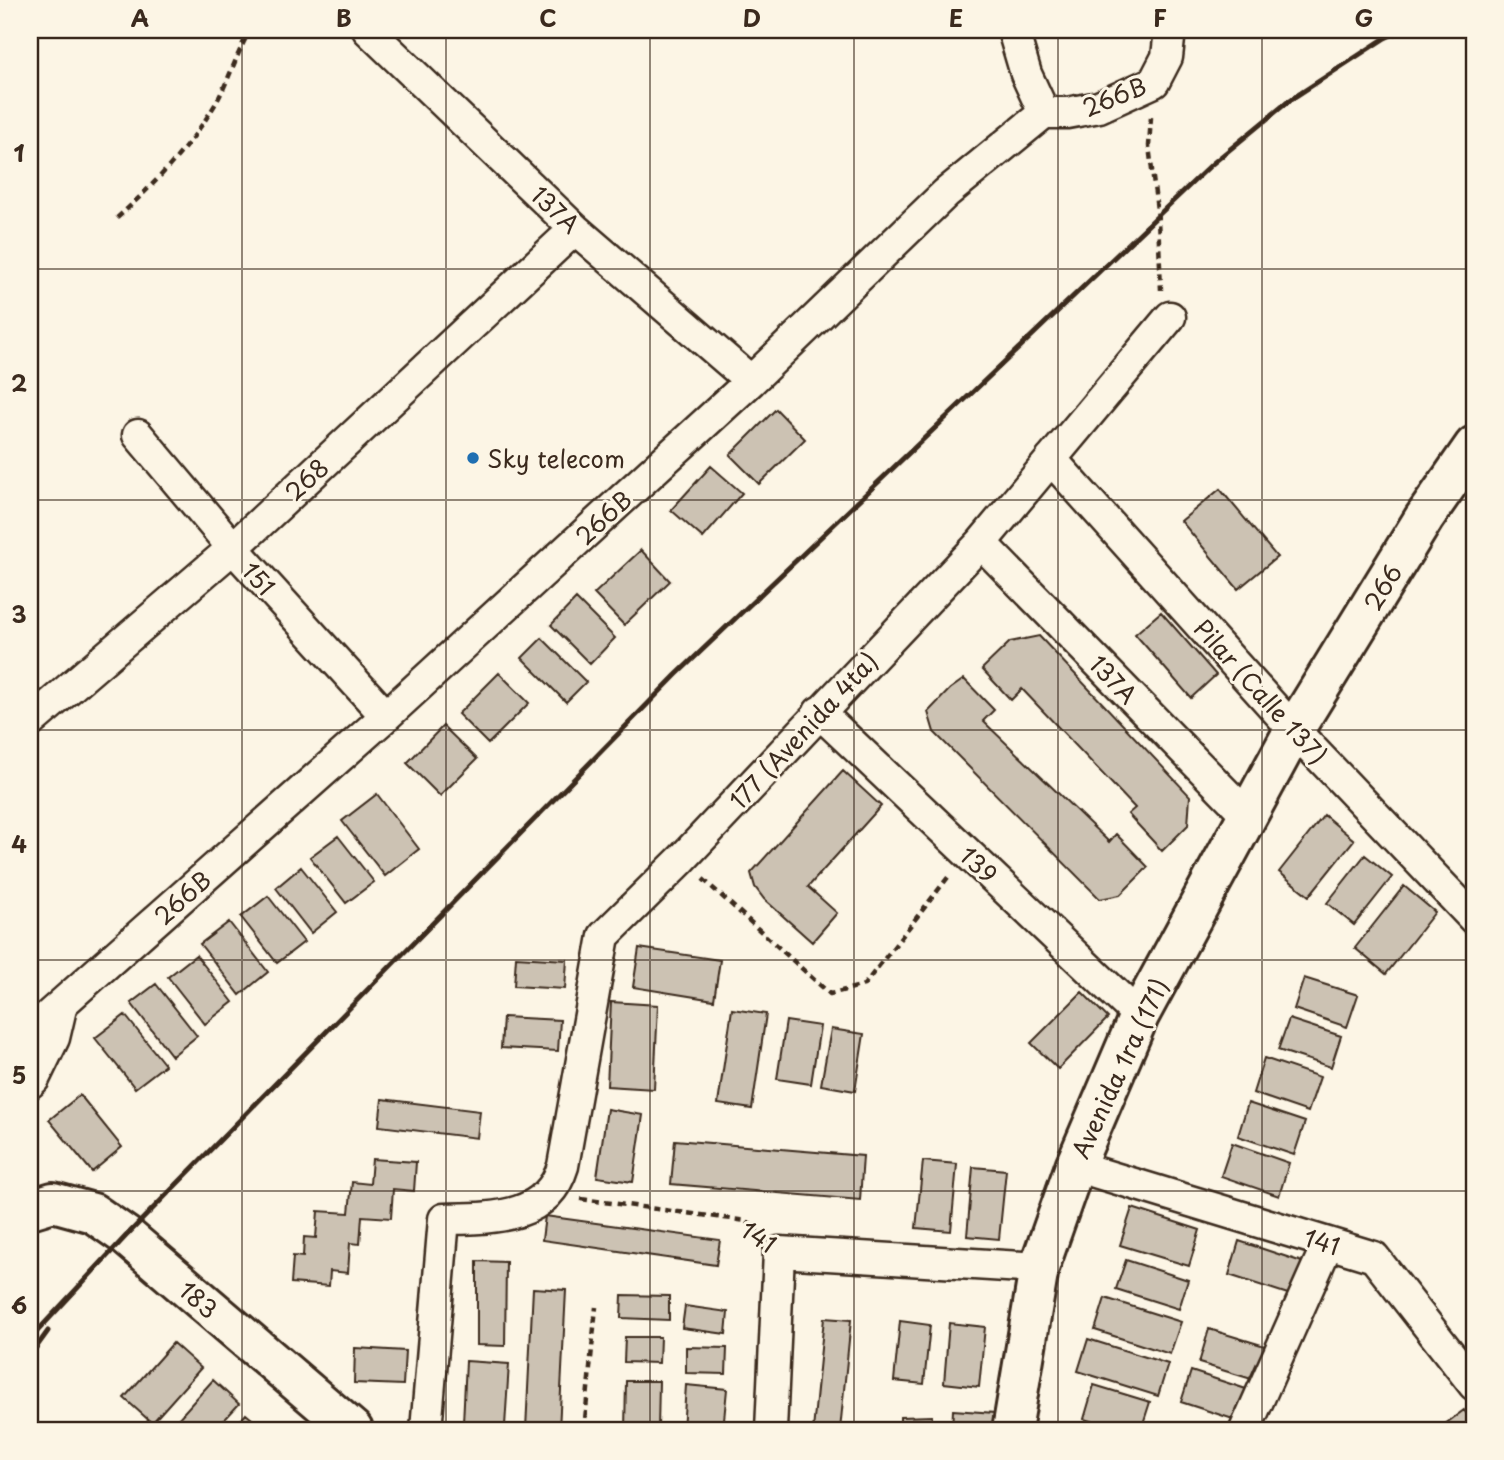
<svg xmlns="http://www.w3.org/2000/svg" width="1504" height="1460" font-family="'Playpen Sans',sans-serif">
	<rect width="100%" height="100%" fill="#fcf5e5"/>
	<filter id="ink" filterUnits="userSpaceOnUse"><feTurbulence type="fractalNoise" baseFrequency=".0143" numOctaves="2"/><feDisplacementMap in="SourceGraphic" scale="14" xChannelSelector="R" yChannelSelector="G"/><feConvolveMatrix kernelMatrix="1 2 1 2 8 2 1 2 1" color-interpolation-filters="sRGB"/></filter>
	<g filter="url(#ink)">
		<path fill="#ccc2b3" stroke="#3b2a1e" stroke-width="2" d="M776 409 805 439 759 484 730 455Z
			M711 466 742 493 703 538 671 510Z
			M1220 489 1277 557 1238 589 1181 521Z
			M641 550 670 581 624 625 594 594Z
			M576 599 615 638 590 664 551 625Z
			M1161 612 1216 675 1191 698 1135 634Z
			M1039 636 1190 796 1188 825 1162 851 1128 814 1135 808 1022 689 1011 700 982 669 1010 642Z
			M542 638 586 682 566 702 522 658Z
			M499 673 529 703 488 744 458 714Z
			M964 679 994 710 983 721 1109 842 1116 834 1148 867 1120 895 1100 899 934 732 928 712 950 689Z
			M443 726 477 759 440 796 407 763Z
			M843 771 881 806 808 887 837 913 812 942 764 899 755 887 751 873Z
			M377 794 419 849 385 876 342 821Z
			M1324 815 1354 840 1309 896 1279 872Z
			M338 836 374 882 346 903 310 857Z
			M1365 855 1392 877 1354 925 1327 903Z
			M301 867 337 912 311 933 276 888Z
			M1404 886 1435 912 1386 974 1355 948Z
			M268 896 304 942 277 963 241 917Z
			M229 922 268 972 240 995 200 944Z
			M639 948 720 960 714 1000 633 987Z
			M196 955 233 1002 205 1024 168 977Z
			M516 957 567 960 565 989 514 986Z
			M1304 978 1358 995 1347 1027 1294 1009Z
			M156 984 197 1036 172 1056 131 1003Z
			M1082 992 1108 1018 1058 1069 1031 1043Z
			M611 1002 658 1005 654 1089 607 1086Z
			M732 1009 766 1014 752 1109 718 1104Z
			M125 1015 165 1065 135 1088 95 1038Z
			M503 1017 560 1020 558 1051 501 1048Z
			M1289 1019 1341 1036 1331 1067 1278 1050Z
			M786 1021 820 1026 811 1084 777 1079Z
			M831 1029 864 1034 855 1091 821 1085Z
			M1264 1058 1320 1077 1308 1112 1253 1093Z
			M80 1095 122 1147 92 1172 49 1120Z
			M382 1099 480 1111 477 1138 379 1126Z
			M1248 1103 1305 1122 1294 1155 1238 1136Z
			M607 1109 643 1115 633 1182 597 1177Z
			M675 1140 863 1156 860 1200 671 1184Z
			M1232 1143 1289 1163 1279 1196 1221 1176Z
			M372 1159 416 1162 414 1191 393 1189 391 1218 362 1216 360 1244 350 1243 348 1273 330 1271 329 1286 291 1283 293 1256 303 1257 304 1237 316 1238 318 1211 349 1213 352 1182 370 1184Z
			M923 1161 957 1164 951 1231 916 1228Z
			M973 1167 1006 1170 999 1239 967 1236Z
			M1132 1208 1200 1230 1189 1266 1120 1245Z
			M545 1216 720 1240 716 1265 542 1240Z
			M1239 1241 1305 1263 1294 1296 1229 1275Z
			M1126 1260 1188 1280 1179 1309 1116 1289Z
			M477 1261 506 1262 505 1346 477 1345Z
			M533 1288 566 1290 559 1430 526 1429Z
			M622 1295 669 1296V1320L621 1318Z
			M1105 1298 1181 1322 1170 1354 1095 1330Z
			M685 1306 728 1312 726 1334 682 1328Z
			M824 1318 851 1320 840 1430H813Z
			M900 1321 930 1325 924 1384 894 1381Z
			M949 1323 985 1327 979 1387 944 1383Z
			M1209 1329 1268 1347 1258 1381 1199 1363Z
			M625 1337H660L659 1363 624 1362Z
			M1088 1339 1168 1364 1158 1396 1078 1371Z
			M173 1343 201 1368 152 1423 124 1398Z
			M686 1347 727 1348 726 1374 686 1373Z
			M355 1348 405 1351 403 1385 354 1383Z
			M466 1361 509 1364 505 1426 463 1423Z
			M1191 1371 1246 1389 1236 1420 1181 1402Z
			M213 1380 239 1404 215 1430H168Z
			M626 1381H659L658 1430H625Z
			M686 1385 727 1389 723 1430H683Z
			M1094 1385 1150 1402 1141 1430H1120L1084 1419Z
			M953 1410 995 1413 993 1430H952Z
			M1464 1410 1474 1424V1430H1437Z
			M246 1414 265 1430H232Z
			M932 1416V1430H900V1417Z"/>
		<g fill="none" stroke-linecap="round" stroke-linejoin="round">
			<g stroke="#3b2a1e" stroke-width="35">
				<path id="street" d="M368 30 575 229 751 381
					M1013 30 1026 74 1044 113
					M138 435 233 548 386 716
					M1051 459 1294 730 1474 919
					M981 543 1248 816
					M819 712 1139 1016
					M30 722 233 548 575 229
					M39 1024 386 716 751 381 946 193 1044 113H1067L1099 107 1154 82 1167 57 1170 30
					M30 1083 34 1079 54 1038 62 1004
					M1075 1166 1374 1257 1474 1385
					M426 1430 444 1219C491 1218 547 1220 563 1166L604 936 681 860 981 543 1170 317
					M771 1430 779 1252 1039 1268
					M1245 1430 1328 1243"/>
			</g>
			<g stroke="#3b2a1e" stroke-width="44">
				<path id="secondary" d="M30 1209 53 1202 93 1213 126 1236 353 1430
					M1012 1430 1039 1268 1075 1166 1139 1016 1294 730 1424 518 1474 446"/>
			</g>
			<path stroke="#3b2a1e" stroke-width="4.5" stroke-dasharray="7 5" stroke-linecap="butt" d="M1151 117 1149 146 1158 218 1161 290
				M117 218C155 184 189 148 216 103 229 80 237 53 250 30
				M703 879 830 994 864 985 949 876
				M581 1199 747 1221 759 1233
				M584 1430 596 1307"/>
			<use href="#street" stroke="#fcf5e5" stroke-width="30"/>
			<use href="#secondary" stroke="#fcf5e5" stroke-width="38"/>
			<path stroke="#3b2a1e" stroke-width="5" d="M30 1339 126 1236 676 675 1212 164 1290 100 1385 38 1402 30
				M30 1356 48 1331"/>
		</g>
	</g>
	<path fill="none" stroke="#3b2a1e" stroke-width="2" stroke-opacity="0.55" d="M242 30V1430M446 30V1430M650 30V1430M854 30V1430M1058 30V1430M1262 30V1430M30 269H1474M30 500H1474M30 730H1474M30 960H1474M30 1191H1474"/>
	<circle fill="#1f6fb2" stroke="#fcf5e5" stroke-width="2.5" cx="473" cy="458" r="7"/>
	<g text-anchor="middle" dominant-baseline="central" stroke-width="6" stroke-linejoin="round" paint-order="stroke">
		<g font-size="24" fill="#3b2a1e" stroke="#fcf5e5">
			<text transform="translate(1114 96) rotate(-22)">266B</text>
			<text transform="translate(556 209) rotate(43)">137A</text>
			<text transform="translate(306 479) rotate(-43)">268</text>
			<text transform="translate(603 517) rotate(-43)">266B</text>
			<text transform="translate(259 578) rotate(48)">151</text>
			<text transform="translate(1382 587) rotate(-59)">266</text>
			<text transform="translate(1114 679) rotate(46)">137A</text>
			<text transform="translate(1261 691) rotate(48)">Pilar (Calle 137)</text>
			<text transform="translate(803 730) rotate(-47)">177 (Avenida 4ta)</text>
			<text transform="translate(979 864) rotate(43)">139</text>
			<text transform="translate(182 897) rotate(-42)">266B</text>
			<text transform="translate(1119 1068) rotate(-65)">Avenida 1ra (171)</text>
			<text transform="translate(759 1236) rotate(34)">141</text>
			<text transform="translate(1322 1241) rotate(17)">141</text>
			<text transform="translate(199 1299) rotate(41)">183</text>
		</g>
		<g font-size="24" fill="#3b2a1e" stroke="#fcf5e5" text-anchor="start">
			<text x="487" y="458">Sky telecom</text>
		</g>
	</g>
	<rect width="1504" height="1460" fill="none" stroke="#fcf5e5" stroke-width="77"/>
	<rect x="38" y="38" width="1428" height="1384" fill="none" stroke="#3b2a1e" stroke-width="2.5"/>
	<g font-size="23" text-anchor="middle" font-weight="bold" fill="#3b2a1e">
		<text x="140" y="27">A</text>
		<text x="344" y="27">B</text>
		<text x="548" y="27">C</text>
		<text x="752" y="27">D</text>
		<text x="956" y="27">E</text>
		<text x="1160" y="27">F</text>
		<text x="1364" y="27">G</text>
		<text x="19" y="162">1</text>
		<text x="19" y="392">2</text>
		<text x="19" y="623">3</text>
		<text x="19" y="853">4</text>
		<text x="19" y="1084">5</text>
		<text x="19" y="1314">6</text>
	</g>
</svg>
